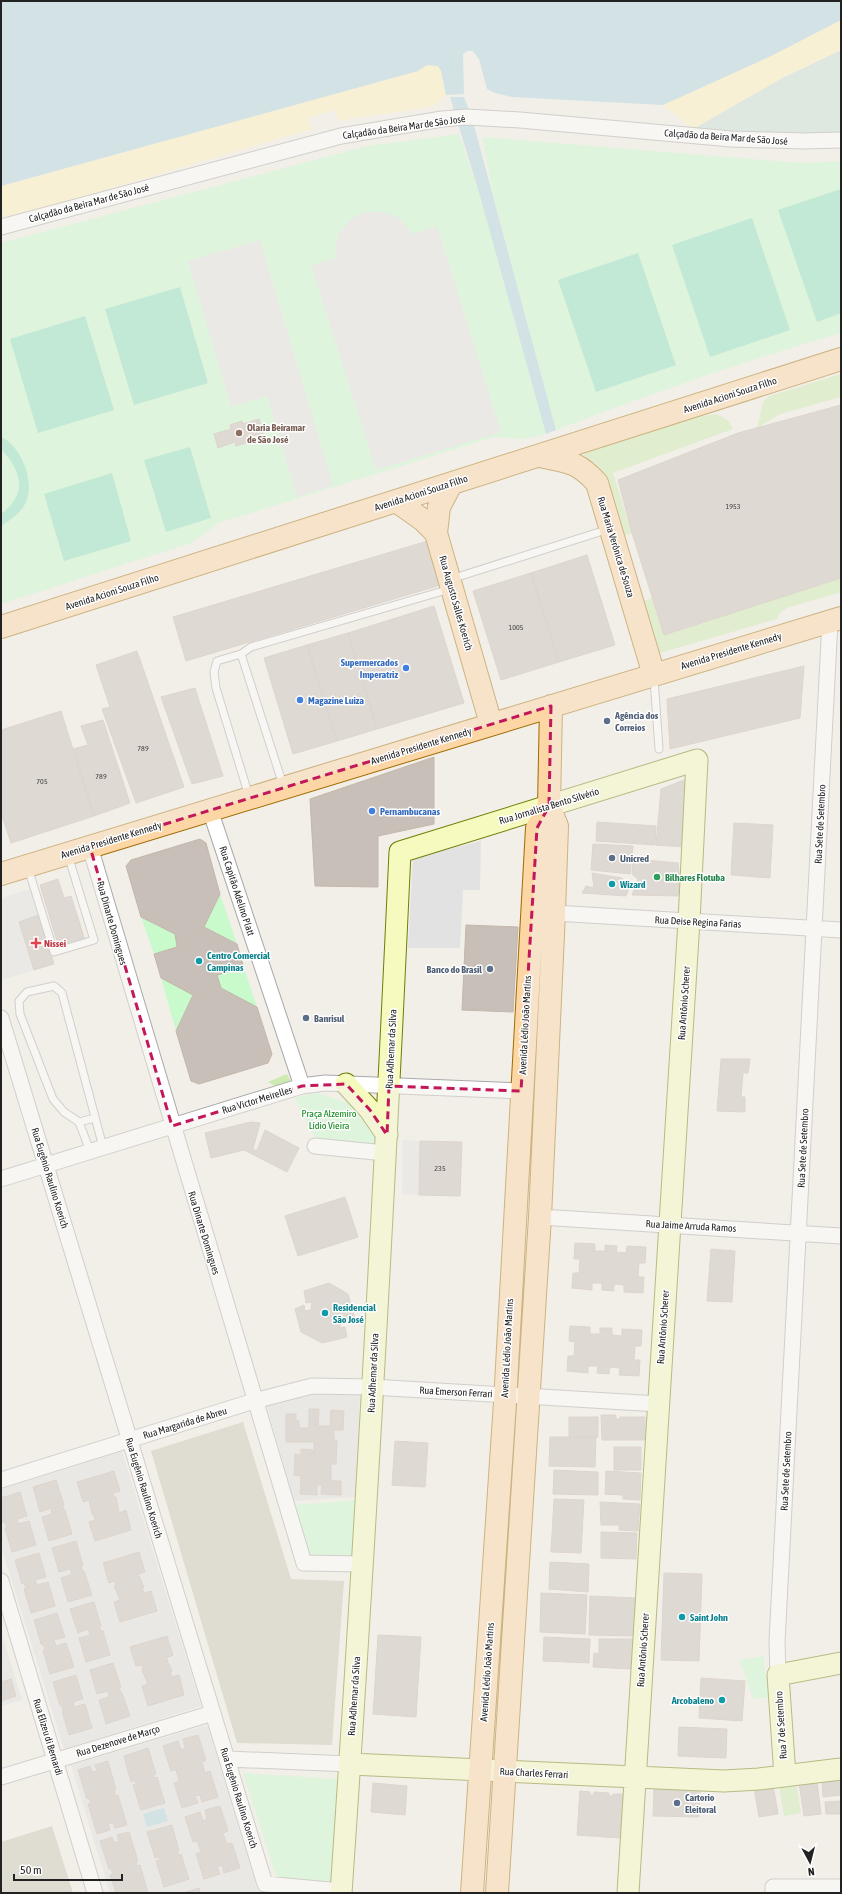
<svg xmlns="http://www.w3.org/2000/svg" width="842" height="1894" font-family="'Asap Condensed',sans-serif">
	<rect width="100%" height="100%" fill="#f2efe9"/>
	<path fill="#e0dfdf" d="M323 1393H360L356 1497 294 1501 267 1406 303 1395Z
		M121 1448 201 1706 64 1749 1 1546V1485Z
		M1 1631 22 1700 1 1706Z
		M207 1725 258 1891 282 1893H110L71 1765Z"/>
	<path fill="#c7c7b4" d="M243 1422 291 1579 344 1581 332 1745 237 1743 151 1451Z
		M52 1826 73 1893H1V1842Z"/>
	<path fill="#cdebb0" d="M841 374V397L780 414 757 428 763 402 769 396Z
		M717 414 729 421 733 429 613 473 632 533 623 536 593 465 582 453 696 417Z
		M841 578V592L787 608 781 612 777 619 660 653 656 650 641 602 652 598 664 635Z
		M287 1074 291 1082 277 1087 268 1082Z
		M796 1783 801 1813 784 1816 779 1786Z"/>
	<path fill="#c6e0d4" d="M841 50V133L802 137 693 129 782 78Z"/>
	<path fill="#fff1ba" d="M841 20V50L782 78 693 129 663 105 771 56Z
		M427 65 438 66 441 71 446 95 437 104 425 108 349 119 339 121 335 110 308 118 312 129 72 200 1 218V186L418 71Z"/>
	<path fill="#c8facc" d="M459 134 480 196 546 434 525 439 494 437 219 523 191 543 1 604V243L367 146Z
		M482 137 802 163 841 161V333C745 361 650 394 556 430L493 194Z
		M220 894 237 944 204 927Z
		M141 917 175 934 177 947 154 954Z
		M244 968 257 1007 221 988 217 975Z
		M161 978 193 995 176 1031Z
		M318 1093 354 1105 378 1132 377 1146 316 1139 294 1097Z
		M356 1500 353 1558 309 1556 295 1505Z
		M764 1656 765 1670 771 1697 753 1699 740 1660Z
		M243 1773 338 1779 332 1883 277 1879Z"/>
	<path fill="#88e0be" d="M841 189V313L817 322 778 210Z
		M752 218 790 330 710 357 672 245Z
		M638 253 676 365 596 392 558 280Z
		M180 287 208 383 134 405 105 309Z
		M85 316 114 410 38 433 10 339Z
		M1 437C22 446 37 485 24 506 19 514 9 521 1 526V514C28 494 22 471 1 449Z
		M190 447 211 518 166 532 144 460Z
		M112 473 131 541 64 561 44 494Z"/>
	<path fill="#e2e2e2" d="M366 212H383L399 218 413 234 437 226 501 432 376 470 311 265 336 258 335 250 339 233 350 220 358 215Z
		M260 240 333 485 297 497 267 396 231 407 188 261Z
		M481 841 480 890H463L460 948H408L413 858Z
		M31 889 39 915 19 922 34 970 1 980V898Z
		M403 1140 420 1141 419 1195 402 1194Z"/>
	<path fill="#aad3df" d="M1 1H841V20L771 56 663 105 512 97 495 93 487 89 479 59 473 51H467L463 54 464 94 446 95 441 71 438 66 427 65 418 71 1 186Z
		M450 97H464L472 118 556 430 546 434 480 196Z
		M164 1808 168 1821 147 1827 143 1814Z"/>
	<path fill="#c7bfb8" stroke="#c4b6ab" d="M841 405V578L664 635 632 533 618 480 738 433Z
		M259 419 264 433 249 437 250 442 236 446 235 442 218 448 214 434 231 429 230 425 242 421 243 424Z
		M431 540 444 584 186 661 173 617Z
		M587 555 615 645 559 662 531 573Z
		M531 573 559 662 501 680 473 591Z
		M434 606 464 703 377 729 348 633Z
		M348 633 377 729 337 741 307 645Z
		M307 645 337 741 293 754 264 658Z
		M137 651 184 787 136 803 102 709 110 707 96 665Z
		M804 666 800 718 670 749 667 699Z
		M195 688 223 776 192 784 161 697Z
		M61 711 94 816 11 843 1 813V730Z
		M103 720 130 803 94 816 73 749 88 745 81 726Z
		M434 757V824L378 836V887L315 886 310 799Z
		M684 780 690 781 686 847 656 845 661 789Z
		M597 822 656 826 655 845 596 841Z
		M734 823 773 825 770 878 731 875Z
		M200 839 206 843 220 894 204 927 237 944 244 968 217 975 221 988 257 1007 272 1054 268 1063 199 1084 191 1081 176 1031 193 995 161 978 154 954 177 947 175 934 141 917 126 866 131 860Z
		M593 844 633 846 630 874 591 870Z
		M633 859 678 863 680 881 678 896 632 895 638 879 632 874Z
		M592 873 622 878 625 882H632L626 896 582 893 586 886 594 888Z
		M58 879 64 898 71 896 85 940 59 948 40 885Z
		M39 915 54 964 34 970 19 922Z
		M466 925 518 927 513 1012 462 1010Z
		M721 1059H750L748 1073H743L741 1097H745V1112L717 1111Z
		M251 1122 260 1123 253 1149 255 1150H257L265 1130 299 1148 287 1172 244 1150 211 1158 205 1133Z
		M420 1141 462 1142 460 1196 419 1195Z
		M345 1197 358 1237 298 1256 285 1216Z
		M575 1243 595 1244V1251H605V1245L617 1246 616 1252 626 1253 627 1246 646 1247 645 1263H639L638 1277H644L643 1293 624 1292V1285L614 1284V1291L602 1290V1283H592V1290L572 1288 573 1273H579L580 1259H574Z
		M711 1249 735 1251 732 1302 707 1301Z
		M329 1283 348 1294 355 1319 348 1322 345 1316 339 1328 345 1327 347 1337 322 1343 301 1332 295 1309 304 1305 305 1311 311 1310 312 1302 306 1303 304 1291Z
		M570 1326 590 1327V1334H600V1328H612V1335L622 1336V1329L642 1330 641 1346H635L634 1360H640L639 1376 619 1375 620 1368 610 1367 609 1374 597 1373 598 1366H588V1373L567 1371 568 1356H574L575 1342 569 1341Z
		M309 1409H319L318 1426H330L331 1410 344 1411 343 1430H334V1440H337L336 1464H331V1481H341V1495L321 1494 322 1485H317V1495L300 1494 301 1476 294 1475 295 1454 301 1455V1449L313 1450 314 1455V1442H286V1414H296V1421H299V1428H309Z
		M601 1415H616V1419H620V1417H645V1440H602Z
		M569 1417H598V1437L569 1438Z
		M550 1437H596L595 1467 549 1466Z
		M395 1441 428 1443 425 1487 392 1485Z
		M614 1447H641V1470H614Z
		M554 1470 598 1472V1495L553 1494Z
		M114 1471 120 1491 113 1493 114 1497H116L119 1513 126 1510 131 1530 95 1541 89 1522 95 1520 93 1514H92L89 1500 83 1502 77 1482Z
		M606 1471 641 1473 640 1500 623 1499V1495L605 1494Z
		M56 1480 64 1505H62L64 1510H65L72 1534 49 1541 42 1517 52 1514 51 1508 40 1512 33 1487Z
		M20 1492 27 1516 17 1519 18 1524 29 1521 36 1545 12 1552 5 1528H7L5 1522 3 1523 1 1515V1498Z
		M554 1499 584 1500 581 1553 551 1552Z
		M600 1502 640 1504 638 1531 619 1530V1525H601Z
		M601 1532 637 1533 636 1559 601 1558Z
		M76 1541 83 1565 81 1566 83 1571H84L92 1595 68 1602 61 1578 72 1574 70 1569 59 1572 52 1548Z
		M139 1552 145 1572 138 1574 144 1587H142L144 1593 151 1591 157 1611 120 1622 114 1602 120 1600 114 1586 116 1585 115 1581 109 1583 103 1563Z
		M39 1553 46 1577 35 1580 37 1585 48 1582 55 1606 31 1613 24 1589 26 1588 24 1583 22 1584 15 1560Z
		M550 1562 589 1564 588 1592 549 1589Z
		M664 1573 702 1574 699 1661 661 1660Z
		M541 1593 587 1595 585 1634 540 1632Z
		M590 1596 636 1598 634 1636 589 1635Z
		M94 1602 101 1626H99L101 1631H103L110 1655 86 1662 79 1638 90 1635 88 1629 78 1633 70 1609Z
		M57 1613 65 1637 54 1640 56 1646 66 1643 74 1667 50 1674 43 1650 45 1649 43 1644H41L34 1620Z
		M378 1635 421 1637 416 1717 373 1714Z
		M167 1636 173 1655 166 1658 172 1671H170L172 1677 179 1675 184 1695 148 1706 142 1686 148 1684 142 1670 143 1669 142 1665 136 1666 130 1647Z
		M544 1637 590 1639 589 1663 543 1661Z
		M599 1639H633L632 1669 593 1667 594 1653 599 1654Z
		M113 1663 121 1687 119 1688 121 1693H122L130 1716 106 1724 99 1700 109 1697 108 1691 97 1694 90 1670Z
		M76 1675 83 1699 73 1702 74 1707 85 1704 92 1728 69 1735 62 1711H63L62 1705 60 1706 53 1682Z
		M701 1678 745 1681 742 1721 699 1718Z
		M11 1679 16 1696 1 1701V1682Z
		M679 1727 727 1729 726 1758 678 1756Z
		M198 1735 206 1760 202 1762 205 1773 210 1771 218 1797 202 1802 200 1795 195 1796 198 1803 182 1808 174 1783 179 1781 176 1770 171 1771 163 1746 178 1741 181 1750 185 1748 183 1739Z
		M148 1748 156 1774 153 1775 154 1778 157 1777 165 1803 141 1810 133 1785 136 1784 135 1780 131 1782 124 1756Z
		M108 1761 116 1790 114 1791 116 1796 118 1795 127 1825 115 1828 113 1823 108 1824 110 1830 97 1834 88 1804 91 1803 89 1798 87 1799 78 1770 90 1766 92 1772 97 1771 95 1765Z
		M841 1779V1795L823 1797 822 1781Z
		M817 1781 821 1814 804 1816 799 1783Z
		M373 1783 407 1786 405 1815 371 1812Z
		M773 1785 778 1814 759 1817 754 1788Z
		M654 1788 700 1790 699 1817 653 1816Z
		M580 1791 590 1792V1795H594V1792L609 1793V1796H613V1794H623L620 1838 577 1835Z
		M841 1801V1814H826L825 1802Z
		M220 1806 228 1831 223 1833 227 1844 232 1843 240 1868 224 1873 222 1865 217 1867 220 1874 204 1879 196 1854 201 1852 197 1841 193 1842 185 1817 200 1812 203 1821 207 1819 205 1810Z
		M172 1825 179 1851H177L178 1855 181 1854 189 1879 164 1887 156 1861 160 1860 159 1857 155 1858 147 1832Z
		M129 1832 138 1861H136L137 1866 140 1865 148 1893H116L110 1875 113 1874 111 1869H109L100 1841 112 1837 114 1843 119 1841 117 1835Z
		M199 1888 200 1893H187L186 1892Z"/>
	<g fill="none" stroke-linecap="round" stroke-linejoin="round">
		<g stroke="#a9a9a9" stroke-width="9">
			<path id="lane" d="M451 579 609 529
				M241 654 251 647 450 589
				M654 678 659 749
				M249 796 216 688 214 672 217 661 241 654 283 785
				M28 868 54 952 94 940 68 855
				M79 1122 95 1118
				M90 1151 79 1122 64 1112 53 1099 20 1014 19 1001 27 992 54 986 62 993 103 1147"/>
		</g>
		<g stroke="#a9a9a9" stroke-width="17">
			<path id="street" d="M1 227 341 136 442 119 467 117 520 120 731 139 804 141 841 140
				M210 810 302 1086
				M90 847 304 1563 363 1564
				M554 913 841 930
				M1 1018 265 1884 341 1891
				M315 1146 385 1153
				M1 1179 302 1086 325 1083 521 1091
				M540 1217 841 1236
				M1 1480 254 1401 312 1386 372 1387 659 1404
				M1 1581 95 1893
				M778 1675 777 1642 830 621
				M227 1759 350 1764
				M1 1777 213 1713
				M773 1893V1887H841"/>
		</g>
		<g stroke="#707d05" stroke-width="23">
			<path id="secondary" d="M346 1084 370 1110 387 1135
				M350 1764 724 1781 759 1779 841 1769
				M785 1776 778 1675 841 1663
				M341 1893C365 1546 384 1199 400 852L697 760 689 921 628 1893"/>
		</g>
		<g stroke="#a06b00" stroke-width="24">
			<path id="primary" d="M540 456C568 462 577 461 597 483L654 675
				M451 484 439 507 436 533 491 724
				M396 501 423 520 436 533
				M1 627 841 359
				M1 874 841 618
				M472 1893 505 1402 537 828 549 806
				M497 1893 540 1217 554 913 557 826 549 806 551 706"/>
		</g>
		<use href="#lane" stroke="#fff" stroke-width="7"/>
		<use href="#street" stroke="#fff" stroke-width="15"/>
		<use href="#secondary" stroke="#f7fabf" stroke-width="21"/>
		<use href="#primary" stroke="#fcd6a4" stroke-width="22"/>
	</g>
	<path d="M0 0H842V1894H0ZM551 706 549 806 537 828 521 1091 389 1086 387 1135 370 1110 346 1084 302 1086 172 1126 90 847Z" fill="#f2efe9" fill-opacity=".55" fill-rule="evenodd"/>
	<path fill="none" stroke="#c2185b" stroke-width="3" stroke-dasharray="8 5" stroke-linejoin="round" d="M551 706 549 806 537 828 521 1091 389 1086 387 1135 370 1110 346 1084 302 1086 172 1126 90 847Z"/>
	<circle fill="#8d6e63" stroke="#fff" stroke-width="1.5" cx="239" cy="433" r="4"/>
	<g fill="#3f7fe0" stroke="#fff" stroke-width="1.5">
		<circle cx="406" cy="668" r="4"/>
		<circle cx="300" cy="700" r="4"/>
		<circle cx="372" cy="811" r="4"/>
	</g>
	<g fill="#5c6f8a" stroke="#fff" stroke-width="1.5">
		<circle cx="607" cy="721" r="4"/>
		<circle cx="612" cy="858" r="4"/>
		<circle cx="490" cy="969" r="4"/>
		<circle cx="306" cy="1018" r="4"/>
		<circle cx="677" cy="1803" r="4"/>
	</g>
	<circle fill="#2e9e5b" stroke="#fff" stroke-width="1.5" cx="657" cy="877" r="4"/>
	<g fill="#0f9aa8" stroke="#fff" stroke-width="1.5">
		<circle cx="612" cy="884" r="4"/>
		<circle cx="199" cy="961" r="4"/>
		<circle cx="325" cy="1313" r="4"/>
		<circle cx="682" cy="1617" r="4"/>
		<circle cx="722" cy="1700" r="4"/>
	</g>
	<path fill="#e0444e" stroke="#fff" stroke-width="1.5" d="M34 937h4v4h4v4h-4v4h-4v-4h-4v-4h4z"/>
	<g text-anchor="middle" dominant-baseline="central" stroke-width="3" stroke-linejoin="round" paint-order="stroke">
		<g font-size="8" fill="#4b4948">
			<text x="733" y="506">1953</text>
			<text x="516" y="627">1005</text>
			<text x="143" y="748">789</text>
			<text x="101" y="776">789</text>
			<text x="42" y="781">705</text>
			<text x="440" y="1168">235</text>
		</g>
		<g font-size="10" fill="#222" stroke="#fff">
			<text transform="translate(404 127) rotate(-8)">Calçadão da Beira Mar de São José</text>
			<text transform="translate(726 137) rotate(4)">Calçadão da Beira Mar de São José</text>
			<text transform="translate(89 203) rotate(-15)">Calçadão da Beira Mar de São José</text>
			<text transform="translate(730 395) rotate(-18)">Avenida Acioni Souza Filho</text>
			<text transform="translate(421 493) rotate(-18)">Avenida Acioni Souza Filho</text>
			<text transform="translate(616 547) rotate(73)">Rua Maria Verônica de Souza</text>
			<text transform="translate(112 592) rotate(-18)">Avenida Acioni Souza Filho</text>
			<text transform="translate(456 603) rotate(74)">Rua Augusto Salles Koerich</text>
			<text transform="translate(731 651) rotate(-17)">Avenida Presidente Kennedy</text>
			<text transform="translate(421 746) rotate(-17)">Avenida Presidente Kennedy</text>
			<text transform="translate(549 806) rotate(-17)">Rua Jornalista Bento Silvério</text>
			<text transform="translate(820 824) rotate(-87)">Rua Sete de Setembro</text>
			<text transform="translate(111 840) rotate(-17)">Avenida Presidente Kennedy</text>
			<text transform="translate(237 891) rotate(72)">Rua Capitão Adelino Platt</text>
			<text transform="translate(698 922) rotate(3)">Rua Deise Regina Farias</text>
			<text transform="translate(112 923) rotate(74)">Rua Dinarte Domingues</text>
			<text transform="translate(684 1003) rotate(-86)">Rua Antônio Scherer</text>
			<text transform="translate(525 1025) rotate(-87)">Avenida Lédio João Martins</text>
			<text transform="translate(391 1049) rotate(-87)">Rua Adhemar da Silva</text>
			<text transform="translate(257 1100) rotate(-17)">Rua Victor Meirelles</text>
			<text transform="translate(803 1148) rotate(-87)">Rua Sete de Setembro</text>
			<text transform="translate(50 1178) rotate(73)">Rua Eugênio Raulino Koerich</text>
			<text transform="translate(691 1226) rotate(3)">Rua Jaime Arruda Ramos</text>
			<text transform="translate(204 1233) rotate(73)">Rua Dinarte Domingues</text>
			<text transform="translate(663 1327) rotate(-86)">Rua Antônio Scherer</text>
			<text transform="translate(507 1348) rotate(-87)">Avenida Lédio João Martins</text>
			<text transform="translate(373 1373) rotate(-87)">Rua Adhemar da Silva</text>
			<text transform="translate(456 1392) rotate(3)">Rua Emerson Ferrari</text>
			<text transform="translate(185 1423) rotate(-17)">Rua Margarida de Abreu</text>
			<text transform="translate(786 1471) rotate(-87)">Rua Sete de Setembro</text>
			<text transform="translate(144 1488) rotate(73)">Rua Eugênio Raulino Koerich</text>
			<text transform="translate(643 1650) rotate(-86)">Rua Antônio Scherer</text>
			<text transform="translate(487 1672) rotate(-86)">Avenida Lédio João Martins</text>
			<text transform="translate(354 1696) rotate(-86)">Rua Adhemar da Silva</text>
			<text transform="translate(781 1725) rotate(-94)">Rua 7 de Setembro</text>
			<text transform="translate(48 1737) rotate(73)">Rua Elizeu di Bernardi</text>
			<text transform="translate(118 1741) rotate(-17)">Rua Dezenove de Março</text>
			<text transform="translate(534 1773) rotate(3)">Rua Charles Ferrari</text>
			<text transform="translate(239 1798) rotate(73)">Rua Eugênio Raulino Koerich</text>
		</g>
		<g font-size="10" font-weight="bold" fill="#785e54" stroke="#fff" text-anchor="start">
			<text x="247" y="427">Olaria Beiramar<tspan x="247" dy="12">de São José</tspan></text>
		</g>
		<g font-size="10" font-weight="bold" fill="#366cbe" stroke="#fff" text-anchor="start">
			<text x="398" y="662" text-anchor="end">Supermercados<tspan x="398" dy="12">Imperatriz</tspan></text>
			<text x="308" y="700">Magazine Luiza</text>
			<text x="380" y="811">Pernambucanas</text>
		</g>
		<g font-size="10" font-weight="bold" fill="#4e5e75" stroke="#fff" text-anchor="start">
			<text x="615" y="715">Agência dos<tspan x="615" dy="12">Correios</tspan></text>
			<text x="620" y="858">Unicred</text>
			<text x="482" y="969" text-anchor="end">Banco do Brasil</text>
			<text x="314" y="1018">Banrisul</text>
			<text x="685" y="1797">Cartorio<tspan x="685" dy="12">Eleitoral</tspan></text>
		</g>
		<g font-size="10" font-weight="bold" fill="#27864d" stroke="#fff" text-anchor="start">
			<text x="665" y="877">Bilhares Flotuba</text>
		</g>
		<g font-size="10" font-weight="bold" fill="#0d838f" stroke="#fff" text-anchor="start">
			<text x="620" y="884">Wizard</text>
			<text x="207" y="955">Centro Comercial<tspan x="207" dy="12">Campinas</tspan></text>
			<text x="333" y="1307">Residencial<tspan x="333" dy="12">São José</tspan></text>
			<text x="690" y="1617">Saint John</text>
			<text x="714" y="1700" text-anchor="end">Arcobaleno</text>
		</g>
		<g font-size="10" font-weight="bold" fill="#be3a42" stroke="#fff" text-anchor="start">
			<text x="44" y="943">Nissei</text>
		</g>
		<g font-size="10" fill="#0c8416" stroke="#fff">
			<text x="329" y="1113">Praça Alzemiro<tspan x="329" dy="12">Lídio Vieira</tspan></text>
		</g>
	</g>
	<rect width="842" height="1894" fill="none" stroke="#222222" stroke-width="4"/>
	<g transform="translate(810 1862) rotate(173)" stroke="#ffffff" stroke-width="3" paint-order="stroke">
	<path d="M0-3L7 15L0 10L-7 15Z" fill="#222222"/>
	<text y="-6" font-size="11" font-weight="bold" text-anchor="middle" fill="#222222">N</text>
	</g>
	<path d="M14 1874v6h108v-6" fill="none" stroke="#222222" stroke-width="2"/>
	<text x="20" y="1874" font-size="12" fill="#222222" stroke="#ffffff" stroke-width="3" paint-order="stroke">50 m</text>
</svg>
